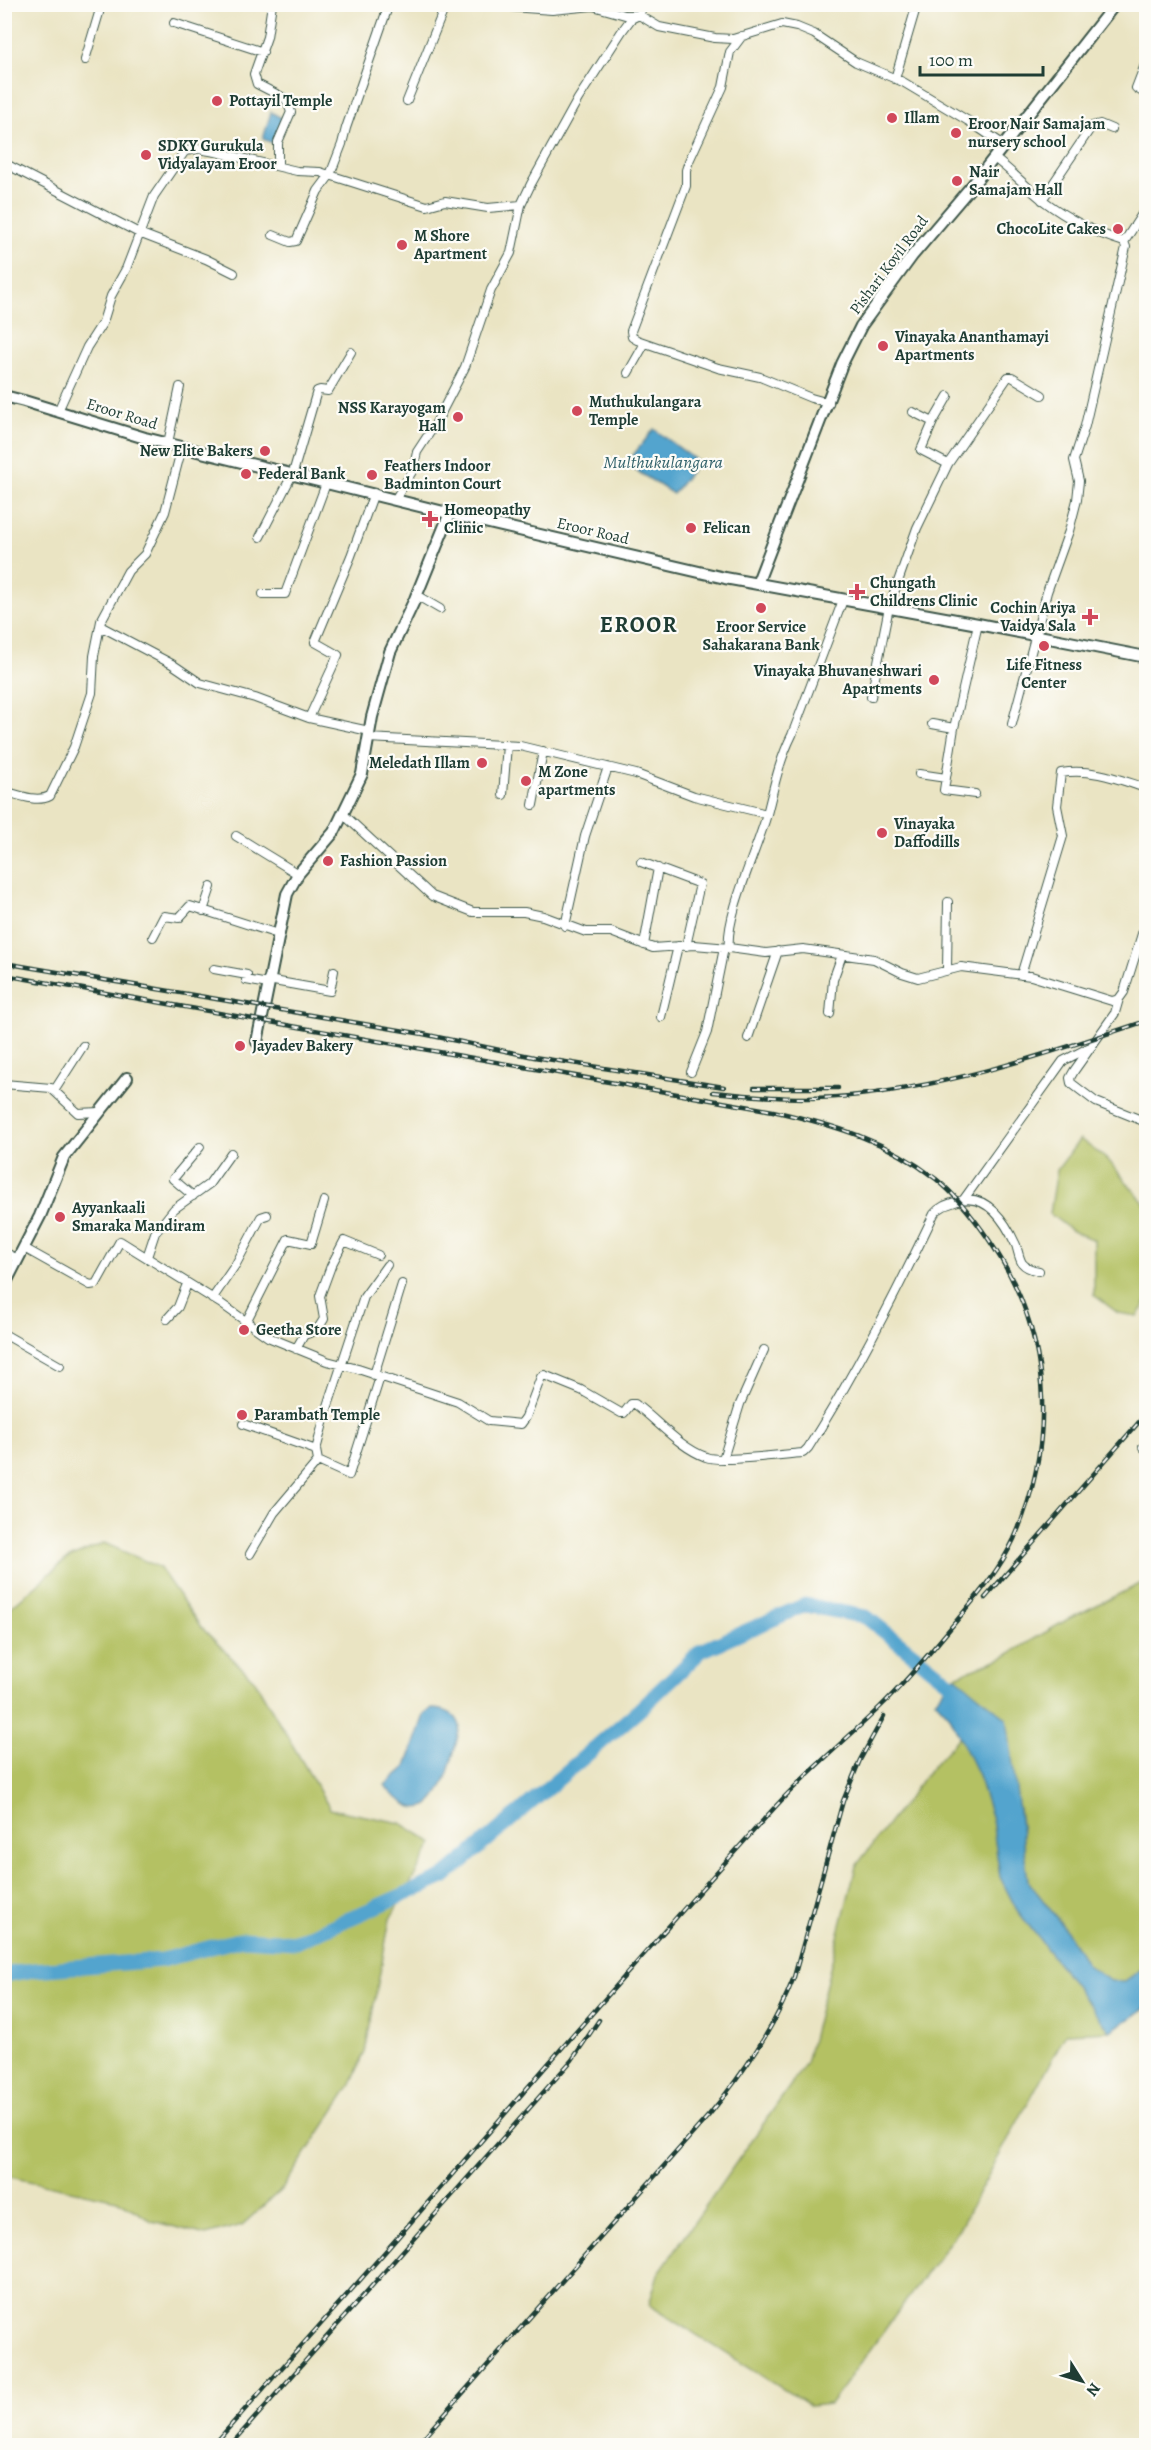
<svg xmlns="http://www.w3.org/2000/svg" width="1151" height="2450" font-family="Alegreya,serif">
	<rect width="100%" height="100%" fill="#fdfcf7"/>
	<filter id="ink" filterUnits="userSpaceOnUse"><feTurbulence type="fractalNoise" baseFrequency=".0167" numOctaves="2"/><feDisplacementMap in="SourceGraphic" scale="12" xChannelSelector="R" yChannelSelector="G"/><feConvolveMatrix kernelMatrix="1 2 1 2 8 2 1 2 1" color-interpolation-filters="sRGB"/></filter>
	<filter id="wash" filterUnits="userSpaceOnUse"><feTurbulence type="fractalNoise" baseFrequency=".008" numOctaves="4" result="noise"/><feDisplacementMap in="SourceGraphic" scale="24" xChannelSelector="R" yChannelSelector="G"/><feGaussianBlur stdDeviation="1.35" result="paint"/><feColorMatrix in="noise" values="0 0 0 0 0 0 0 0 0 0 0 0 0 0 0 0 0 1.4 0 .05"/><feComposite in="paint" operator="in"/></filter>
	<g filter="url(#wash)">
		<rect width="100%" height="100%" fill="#eae4c3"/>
		<path fill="#b4c163" stroke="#6a7f4c" stroke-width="1.5" d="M1080 1139 1109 1161 1146 1205V1303L1137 1316 1118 1313 1094 1295V1240L1072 1231 1050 1214 1057 1170Z
			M104 1543 159 1567 201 1627 255 1681 330 1809 401 1823 433 1843 390 1919 365 2052 349 2088 283 2188 242 2225 206 2235 152 2221 117 2200 5 2176V1612L67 1559Z
			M1146 1581V1966L1125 1981H1110L1087 1965 1063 1926 1028 1881 1019 1808 955 1676 1002 1658 1068 1619Z
			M960 1736 978 1775 992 1819 1000 1877 1017 1910 1110 2031 1066 2033 959 2229 830 2404 810 2406 649 2305 658 2274 806 2063 856 1866 932 1767Z"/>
		<path fill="#53a4ce" stroke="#397081" stroke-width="1.5" d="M271 112 283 119 275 144 263 139Z
			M654 429 698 462 673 494 626 464Z
			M955 1676 1007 1719 1028 1881 1063 1926 1087 1965 1110 1981H1125L1146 1966V2008L1110 2031 1017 1910 1000 1877 992 1819 978 1775 949 1715 935 1700Z
			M431 1709C444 1709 456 1712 460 1726 455 1747 442 1826 406 1804 397 1798 390 1794 385 1785L406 1767 424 1715Z"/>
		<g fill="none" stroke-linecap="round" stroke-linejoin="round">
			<path stroke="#53a4ce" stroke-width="15" d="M4 1975 34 1970 162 1960 242 1939 296 1942 444 1877 639 1710 701 1651 805 1605 866 1617 965 1695"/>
		</g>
	</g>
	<g filter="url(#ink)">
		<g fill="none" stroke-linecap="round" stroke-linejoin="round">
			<g stroke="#3d5649" stroke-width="10">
				<path id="street" d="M272 4 267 37 254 74 257 84 286 99 291 112 278 142V165
					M509 4 511 7 552 10 593 6 625 15H639L659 27 715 38 733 39 782 24 797 27 814 34 856 62 903 82 970 122 1004 145
					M174 23 263 52
					M742 36 730 52 723 87 689 161 686 170V186L631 331 632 337 637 340 718 368 760 377 811 398 829 403
					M85 60 99 13 100 4
					M1146 62 1136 88 1146 94
					M895 79 917 4
					M407 101 446 4
					M994 158C1012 171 1027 188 1044 201 1068 219 1095 233 1124 242L1126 247 1085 426 1074 460 1079 481 1077 500 1069 531 1047 592 1012 724
					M4 163 139 233 206 259 234 273
					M1042 200 1092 126 1100 124 1112 129
					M273 235 290 242 296 241 318 191 330 175 342 144 346 128 389 4
					M1124 242 1146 208
					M628 373 645 343
					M58 411 87 347 103 322 111 296 126 269 154 196 185 151 198 149 216 152 297 171 320 172 427 206 445 201 488 208 521 205
					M933 422 948 396
					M168 443 180 387
					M948 464 1008 377H1012L1042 395
					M396 498 413 470 417 452 436 423 465 367 491 290 511 253 521 205 531 184 578 99 622 31 631 19 639 15 644 4
					M260 537 293 473 317 391 320 390 328 391 351 352
					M263 594H285L327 481
					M416 595 440 609
					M843 600 792 735C779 761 774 787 767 814 758 848 725 916 729 948L766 953 803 949 874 959 902 973 918 978 961 967 1031 976 1112 1001 1119 999 1124 992 1146 921
					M100 626 172 664 200 683 255 698 309 718
					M871 697 889 607 917 528 948 464 921 450 933 422 913 412
					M932 724 954 728
					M369 731 309 718 338 655 315 642 351 556 374 493
					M368 738 520 746 636 774 694 796 767 814
					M919 774 946 778
					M4 791C18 795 37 803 50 796L74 747 92 693 94 656 101 621 128 571 145 554 165 512 182 447
					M975 794 944 790 954 728 978 624
					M503 795 507 745
					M533 805 543 751
					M342 813 432 896 473 912H524L543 916 586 932H611L653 948 694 945 729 948
					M236 836 298 874
					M641 862 700 884 686 946
					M203 911 211 887
					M565 926 585 836 608 767
					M153 937 164 916 179 918 190 906 278 934
					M644 945 658 868
					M214 969 247 975 246 980 268 984
					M947 969 948 902
					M1021 975 1063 836 1057 806 1061 773C1092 768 1118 779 1146 788
					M268 980 330 991 334 971
					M1119 999 1115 1013 1074 1071 1070 1078 1071 1083 1096 1102 1146 1122
					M830 1014 833 980 842 955
					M661 1017 678 946
					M748 1038 778 951
					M691 1072 707 1032 724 948
					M4 1084 51 1088 78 1113 100 1112
					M54 1091 83 1046
					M193 1196 173 1179 200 1147
					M964 1199 1063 1061 1092 1046
					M24 1248 90 1285 96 1284 120 1241 220 1303 268 1337 327 1361 358 1369 458 1402 489 1421 521 1424 526 1417 541 1377 544 1375 581 1390 621 1413H624L631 1404H635C658 1421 679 1447 706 1457 719 1463 784 1454 803 1453L808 1448C856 1373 896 1294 934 1214 940 1206 949 1204 958 1201 987 1192 1006 1223 1016 1245 1018 1251 1019 1258 1022 1263 1026 1268 1033 1270 1039 1271
					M4 1252 18 1259
					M147 1257 155 1233 174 1209 209 1184 231 1153
					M212 1299 236 1264 261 1217 267 1215
					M167 1319 178 1307 187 1284
					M246 1322 288 1239 311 1244 324 1201
					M4 1334 60 1366
					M296 1349 304 1335 317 1330 324 1319 320 1296 331 1266 344 1241 378 1255
					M374 1375 402 1284
					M243 1424 316 1450 326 1412 364 1297 387 1265
					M1143 1447 1146 1449
					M316 1450 318 1461 349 1475 380 1377
					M723 1459 740 1404 764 1350
					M250 1554 274 1513 318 1461"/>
			</g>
			<g stroke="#3d5649" stroke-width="14">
				<path id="secondary" d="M4 396 24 401 145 438 480 521 725 578 978 624 1146 657
					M757 584 842 364 861 326 912 256 975 182 1115 4
					M257 1042 287 894 298 874 334 832 362 774 372 717 390 652 415 599 450 513
					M4 1286 40 1216 64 1157 127 1078"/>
			</g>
			<use href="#street" stroke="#fff" stroke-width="8"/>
			<use href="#secondary" stroke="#fff" stroke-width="10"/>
			<g stroke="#1f3d34" stroke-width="4.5">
				<path id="rail" d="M4 963 423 1034 534 1057 724 1087
					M4 975 773 1111C834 1125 886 1140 936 1179 957 1196 974 1218 989 1240 1051 1330 1058 1439 1014 1539 1000 1569 979 1594 958 1619 933 1649 908 1680 880 1707 846 1740 809 1770 776 1806 648 1947 523 2093 398 2237 337 2307 274 2375 213 2446
					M754 1088H838
					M713 1092C762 1097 810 1101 859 1095 958 1084 1053 1052 1146 1021
					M985 1598 1146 1414
					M230 2446 572 2060 599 2020
					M416 2446 709 2115C744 2072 774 2029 794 1977L843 1801 860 1760 884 1716"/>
			</g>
			<use href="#rail" stroke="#fdfcf7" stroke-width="2" stroke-dasharray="7" stroke-linecap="butt"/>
		</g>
	</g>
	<g fill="#d1495b" stroke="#fdfcf7" stroke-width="2">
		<circle cx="217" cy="101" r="6"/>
		<circle cx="892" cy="118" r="6"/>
		<circle cx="956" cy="133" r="6"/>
		<circle cx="146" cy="155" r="6"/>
		<circle cx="957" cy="181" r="6"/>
		<circle cx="1118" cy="229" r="6"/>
		<circle cx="402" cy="245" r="6"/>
		<circle cx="883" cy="346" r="6"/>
		<circle cx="577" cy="411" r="6"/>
		<circle cx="458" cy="417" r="6"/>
		<circle cx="265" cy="451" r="6"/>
		<circle cx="246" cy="474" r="6"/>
		<circle cx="372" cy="475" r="6"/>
		<path d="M427 510h6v6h6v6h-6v6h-6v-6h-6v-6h6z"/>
		<circle cx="691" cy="528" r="6"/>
		<path d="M854 583h6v6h6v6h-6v6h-6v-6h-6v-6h6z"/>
		<circle cx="761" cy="608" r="6"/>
		<path d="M1087 608h6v6h6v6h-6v6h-6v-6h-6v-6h6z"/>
		<circle cx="1044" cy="646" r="6"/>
		<circle cx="934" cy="680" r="6"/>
		<circle cx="482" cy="763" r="6"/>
		<circle cx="526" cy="781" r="6"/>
		<circle cx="882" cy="833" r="6"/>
		<circle cx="328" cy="861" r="6"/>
		<circle cx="240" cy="1046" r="6"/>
		<circle cx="60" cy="1217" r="6"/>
		<circle cx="244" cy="1330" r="6"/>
		<circle cx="242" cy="1415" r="6"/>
	</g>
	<g text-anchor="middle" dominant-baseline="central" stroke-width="4.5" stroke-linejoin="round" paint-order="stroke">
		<g font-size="16" font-weight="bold" fill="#1f3d34" stroke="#fdfcf7" text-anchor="start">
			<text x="229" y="101">Pottayil Temple</text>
			<text x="904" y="118">Illam</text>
			<text x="968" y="124">Eroor Nair Samajam<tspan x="968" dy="18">nursery school</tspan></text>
			<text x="158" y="146">SDKY Gurukula<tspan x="158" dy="18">Vidyalayam Eroor</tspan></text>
			<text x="969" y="172">Nair<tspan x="969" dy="18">Samajam Hall</tspan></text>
			<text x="1106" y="229" text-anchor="end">ChocoLite Cakes</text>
			<text x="414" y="236">M Shore<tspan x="414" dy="18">Apartment</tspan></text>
			<text x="895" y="337">Vinayaka Ananthamayi<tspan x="895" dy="18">Apartments</tspan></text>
			<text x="589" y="402">Muthukulangara<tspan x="589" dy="18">Temple</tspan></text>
			<text x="446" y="408" text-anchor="end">NSS Karayogam<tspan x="446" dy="18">Hall</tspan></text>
			<text x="253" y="451" text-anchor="end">New Elite Bakers</text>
			<text x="384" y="466">Feathers Indoor<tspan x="384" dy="18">Badminton Court</tspan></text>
			<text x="258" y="474">Federal Bank</text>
			<text x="444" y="510">Homeopathy<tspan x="444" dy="18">Clinic</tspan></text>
			<text x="703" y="528">Felican</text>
			<text x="870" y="583">Chungath<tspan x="870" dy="18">Childrens Clinic</tspan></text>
			<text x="1076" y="608" text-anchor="end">Cochin Ariya<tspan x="1076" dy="18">Vaidya Sala</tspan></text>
			<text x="761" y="627" text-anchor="middle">Eroor Service<tspan x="761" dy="18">Sahakarana Bank</tspan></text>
			<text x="1044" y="665" text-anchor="middle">Life Fitness<tspan x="1044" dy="18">Center</tspan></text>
			<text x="922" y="671" text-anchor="end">Vinayaka Bhuvaneshwari<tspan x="922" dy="18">Apartments</tspan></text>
			<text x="470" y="763" text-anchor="end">Meledath Illam</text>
			<text x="538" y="772">M Zone<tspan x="538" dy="18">apartments</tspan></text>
			<text x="894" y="824">Vinayaka<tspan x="894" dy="18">Daffodills</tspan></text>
			<text x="340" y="861">Fashion Passion</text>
			<text x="252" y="1046">Jayadev Bakery</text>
			<text x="72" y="1208">Ayyankaali<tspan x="72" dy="18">Smaraka Mandiram</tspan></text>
			<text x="256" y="1330">Geetha Store</text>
			<text x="254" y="1415">Parambath Temple</text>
		</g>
		<g font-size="16" fill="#1f3d34" stroke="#fdfcf7">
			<text transform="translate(889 265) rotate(-53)">Pishari Kovil Road</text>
			<text transform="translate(122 414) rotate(17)">Eroor Road</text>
			<text transform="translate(593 531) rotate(13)">Eroor Road</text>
		</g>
		<g font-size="18" font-style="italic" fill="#31616a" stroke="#fdfcf7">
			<text x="663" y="462">Multhukulangara</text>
		</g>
		<g font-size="22" font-weight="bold" letter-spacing="1.5" fill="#1f3d34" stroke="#fdfcf7">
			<text x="639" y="625">EROOR</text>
		</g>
	</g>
	<rect width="1151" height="2450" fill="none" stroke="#fdfcf7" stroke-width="24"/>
	<g transform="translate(1082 2381) rotate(127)" stroke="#fdfcf7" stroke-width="4.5" paint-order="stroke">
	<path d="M0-4.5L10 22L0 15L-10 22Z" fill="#1f3d34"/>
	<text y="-9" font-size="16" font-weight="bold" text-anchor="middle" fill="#1f3d34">N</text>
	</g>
	<path d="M920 66v9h123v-9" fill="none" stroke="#1f3d34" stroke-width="3"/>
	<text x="929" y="66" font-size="18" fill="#1f3d34" stroke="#fdfcf7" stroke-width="4.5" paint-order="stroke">100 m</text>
</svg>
